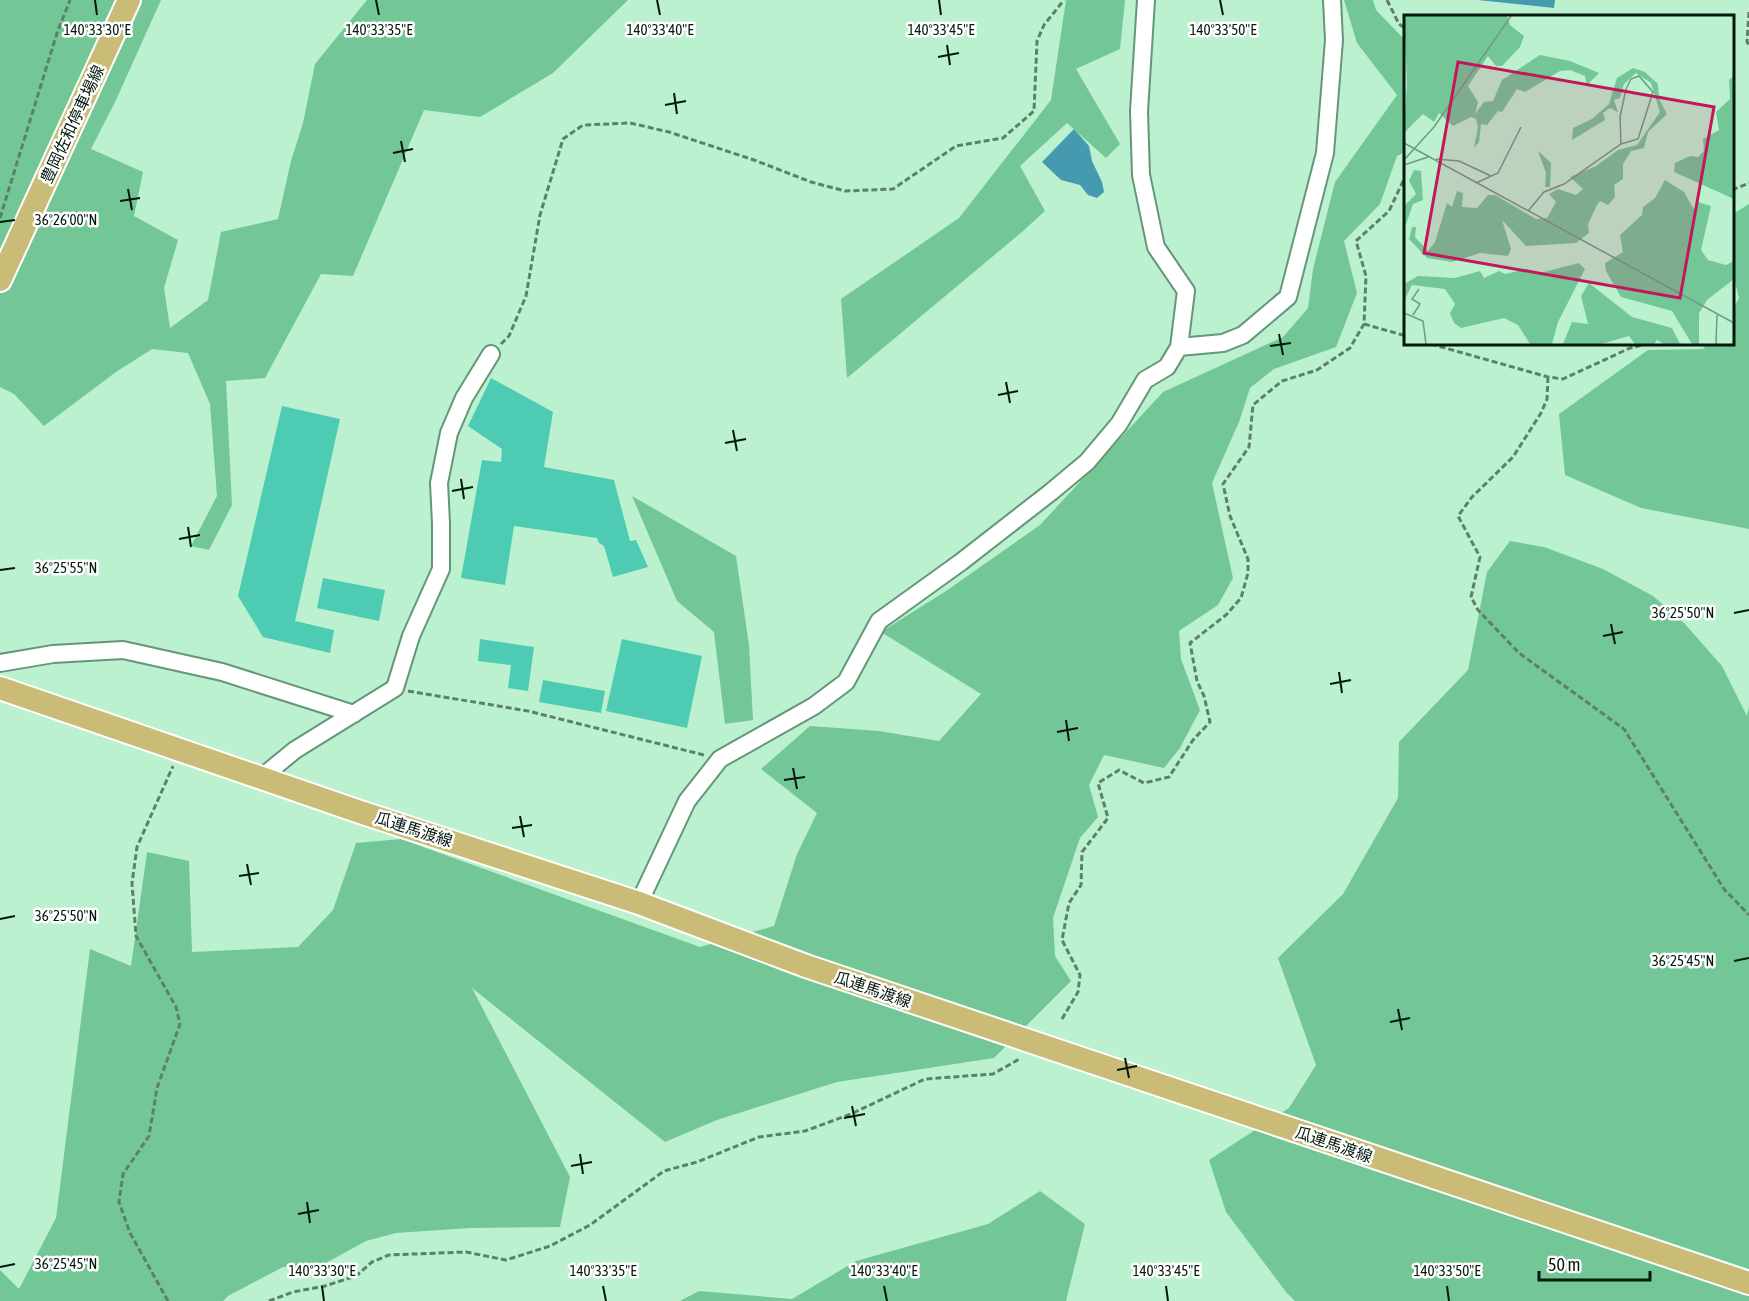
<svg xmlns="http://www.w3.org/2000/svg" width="1749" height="1301" font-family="'Asap Condensed','Noto Sans JP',sans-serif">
	<rect width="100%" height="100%" fill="#bbf1cf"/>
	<path fill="#73c797" d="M0 0H161L116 100 91 149 143 172 134 216 178 240 164 288 170 328 208 300 221 232 278 219 291 161 303 123 315 64 367 0H628L553 73 480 117 424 110 353 276 321 274 265 378 226 381 232 505 209 550 191 546 217 496 210 404 188 353 152 349 116 372 44 426 14 394 0 387Z
		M1066 0H1125L1120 49 1076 69 1120 144 1106 158 1067 123 1020 166 1045 211 1022 232 847 378 841 299 959 218 1051 100Z
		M1344 0H1373L1376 10 1405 40V152L1397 156 1380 204 1344 241 1357 293 1336 347 1274 369 1250 388 1239 422 1212 483 1233 578 1218 605 1179 631 1181 659 1200 710 1180 748 1164 768 1104 755 1089 785 1098 817 1080 838 1053 918 1055 956 1071 981 994 1058 837 1082 717 1120 665 1142 472 988 570 1177 560 1227 470 1228 396 1233 366 1241 315 1269 283 1267 228 1296 223 1301H0V1270L19 1289 56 1218 90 949 131 966 147 852 189 861 192 952 298 947 333 910 356 843 401 839 700 947 774 926 797 854 817 813 761 769 810 726 879 731 939 741 981 694 881 632 946 591 1040 525 1163 392 1283 337 1308 308 1313 269 1335 182 1397 95 1357 43Z
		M1749 204V529L1641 508 1565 475 1559 414 1648 350 1703 349 1707 344H1732L1733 308 1739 298 1733 274V214Z
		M632 496 736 556 749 645 753 720 725 724 714 632 677 601Z
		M1510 541 1544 547 1603 569 1653 596 1684 623 1722 666 1747 716 1749 706V1301H1295L1286 1292 1226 1212 1209 1160 1289 1108 1316 1065 1278 958 1343 894 1398 798 1399 742 1468 670 1487 572Z
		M1040 1191 1085 1224 1066 1301H680L699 1291 792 1299 856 1261 988 1224Z"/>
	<path fill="#459ab0" d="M1478 0H1555L1554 8Z
		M1074 129 1089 146 1092 161 1102 182 1104 192 1097 198 1088 195 1080 185 1061 180 1042 162Z"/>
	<path fill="#4eccb3" d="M491 378 553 412 544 467 614 480 630 541 636 540 648 567 613 577 604 546 599 543 597 538 514 526 505 585 461 578 482 460 501 462 502 449 468 426Z
		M282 406 340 419 295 621 334 630 330 653 263 637 238 596Z
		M323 578 385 590 379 621 317 608Z
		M480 639 534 647 528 691 508 688 511 665 478 661Z
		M622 639 702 656 687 728 606 711Z
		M543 680 605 691 601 713 539 702Z"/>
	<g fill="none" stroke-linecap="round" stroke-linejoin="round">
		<g stroke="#649779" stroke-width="20">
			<path id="minor" d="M1179 347 1223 343 1243 335 1288 297 1325 153 1334 40 1332 0
				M0 663 53 654 123 650 222 672 354 714
				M262 777 295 750 395 688 411 636 441 569V523L439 483 449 433 464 398 491 354
				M639 903 687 801 720 759 814 706 846 682 879 621 961 562 1051 492 1087 462 1119 424 1145 380 1167 367 1179 347 1186 291 1156 247 1141 175 1139 111 1146 0"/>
		</g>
		<g stroke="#fff" stroke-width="26">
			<path id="major" d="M0 280 129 0
				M0 688 360 812 639 903 806 966 1749 1283"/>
		</g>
		<path stroke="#5c806a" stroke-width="3" stroke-dasharray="6 3" stroke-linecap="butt" d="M1387 0 1399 24 1406 29
			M1749 12 1747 42 1749 45
			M1732 190 1749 183
			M0 218 57 33 70 0
			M1364 324 1406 336
			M501 344 509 336 526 296 540 215 563 139 583 125 630 123 669 132 754 160 811 182 845 191 893 189 956 146 1003 138 1034 111 1037 41 1044 25 1064 0
			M1431 344 1548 377 1563 379 1630 348 1647 344
			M1548 377 1547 399 1541 413 1513 457 1472 497 1458 516 1480 557 1471 597 1478 610 1519 653 1624 729 1724 889 1749 915
			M408 691 528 711 704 755
			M1062 1019 1078 992 1080 975 1062 940 1069 903 1081 885 1082 852 1108 818 1098 783 1119 770 1144 783 1169 777 1193 740 1210 722 1204 696 1197 681 1190 643 1226 615 1241 598 1248 573V559L1230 516 1223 484 1249 447 1253 405 1282 381 1317 370 1350 348 1364 324 1366 276 1356 241 1389 211 1406 175
			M168 1301 130 1233 119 1202 123 1174 149 1136 157 1088 180 1024 176 1007 136 936 132 883 137 847 173 766
			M269 1301 293 1292 325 1286 356 1276 372 1262 389 1255 466 1252 506 1260 550 1246 590 1225 664 1171 697 1162 759 1137 805 1131 851 1114 925 1079 993 1074 1021 1058"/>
		<use href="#minor" stroke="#fff" stroke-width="16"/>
		<use href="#major" stroke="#cabc77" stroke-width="22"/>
	</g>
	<path fill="none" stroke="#04180d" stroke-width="2" d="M95 0 97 15M376 0 379 15M657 0 660 15M939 0 941 15M1220 0 1223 15M947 45 950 65M938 57 959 53M674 93 677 114M665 105 686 101M401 141 405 162M393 153 413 149M128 189 132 210M120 201 140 198M0 222 15 220M1279 334 1283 355M1270 346 1291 343M1006 382 1010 403M998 395 1018 391M733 430 737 451M725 443 746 439M461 479 464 499M452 491 473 487M188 527 191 547M179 539 200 535M0 570 15 568M1734 613 1749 610M1611 624 1615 644M1603 636 1623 632M1339 672 1342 693M1330 684 1351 680M1066 720 1069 741M1057 732 1078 728M793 768 797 789M784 780 805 777M520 816 524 837M512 828 532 825M247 864 251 885M239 876 259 873M0 919 15 916M1734 961 1749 958M1398 1009 1402 1030M1390 1022 1410 1018M1125 1058 1129 1078M1117 1070 1137 1066M852 1106 856 1126M844 1118 865 1114M580 1154 583 1174M571 1166 592 1162M307 1202 310 1223M298 1214 319 1210M0 1267 15 1264M322 1286 324 1301M603 1286 606 1301M884 1286 887 1301M1166 1286 1168 1301M1447 1286 1449 1301"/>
	<g text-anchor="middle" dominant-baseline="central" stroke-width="5" stroke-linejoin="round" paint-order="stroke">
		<g font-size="16" fill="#04180d" stroke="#fff">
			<text transform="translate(72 124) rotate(-65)">豊岡佐和停車場線</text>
			<text transform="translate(414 829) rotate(18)">瓜連馬渡線</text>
			<text transform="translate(873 989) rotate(19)">瓜連馬渡線</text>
			<text transform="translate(1334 1144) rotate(19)">瓜連馬渡線</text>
		</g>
	</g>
	<g transform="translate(1404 15)">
		<rect width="330" height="330" fill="#bbf1cf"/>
		<path d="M0 1H103L106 10 120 21 116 32 98 51H92L84 41 64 71 74 87 71 99 80 87 89 86 98 65 136 40 166 46 195 58 183 70 181 61 166 55 156 56 121 77 113 74 98 97 94 96 83 110 77 109 75 127 70 133 74 112 72 104 67 102 49 111 35 98 30 107 19 99 0 118 3 67ZM229 53 241 57 254 69 255 84 263 99 244 117 240 133 227 136 219 149V164L210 170 211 182 204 190 196 186 193 190 184 209 185 218 172 228 122 231 98 205 107 234 104 241 76 238 48 247 23 243 5 224 8 212H12L11 222 24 236 31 227 43 188 48 192 53 176 59 178 58 192 73 193 84 180H91L132 204 143 203 152 187 145 179 154 174 172 180 179 174 166 162 192 151 214 135 233 130 256 97 247 68 232 58 220 69 216 83 210 85 214 97 206 93 199 98 201 105 168 125 169 113 188 104 205 89 213 63ZM330 61V184L270 157 271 148 286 141 294 142 300 136 299 124 315 115 312 97 326 84 325 65ZM134 136 147 148 146 172H141L142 158ZM10 155 17 156 19 185 9 189 0 215V191L12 179 5 166ZM261 165 280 177 291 196 294 187 307 191 297 235 304 245 322 250 330 246V264L303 285 295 298V329H288L268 296 217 282 202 256 201 248 219 237 216 220 238 200 239 192 251 183ZM175 248 181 254 154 307 148 329H126L114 310 100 303 57 313 50 308 46 298 51 289 41 274 8 270 0 286V269L14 261 51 263 76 256 80 263 95 256 101 259 123 254 136 258ZM185 268 228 302 268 313 276 329H260L253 325 250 329H231L225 321 197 329H159L168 307 184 309 177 281Z" fill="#73c797"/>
		<path fill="none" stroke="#729a81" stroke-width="1.5" d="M0 128 330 308M32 144 55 146 87 161M0 145 30 112 107 1M0 150 24 142M72 168 94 158 117 112M124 196 140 177 160 169 217 129 234 124 249 77 235 61 227 64 222 74 216 102 217 129M0 298 19 306 22 329M9 300 16 289 8 284 15 274M312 329 313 300"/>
		<path fill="#c2185b" fill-opacity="0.15" stroke="#c2185b" stroke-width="3" d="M54 47 310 92 276 283 20 238Z"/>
		<rect width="330" height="330" fill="none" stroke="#04180d" stroke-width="3"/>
	</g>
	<g font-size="15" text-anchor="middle" fill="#04180d" stroke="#fff" stroke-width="5" stroke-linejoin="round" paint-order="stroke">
		<text x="97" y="35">140°33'30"E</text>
		<text x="379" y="35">140°33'35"E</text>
		<text x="660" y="35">140°33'40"E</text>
		<text x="941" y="35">140°33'45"E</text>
		<text x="1223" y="35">140°33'50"E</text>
		<text x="66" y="225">36°26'00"N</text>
		<text x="66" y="573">36°25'55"N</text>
		<text x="1683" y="618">36°25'50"N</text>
		<text x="66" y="921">36°25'50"N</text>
		<text x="1683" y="966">36°25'45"N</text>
		<text x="66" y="1269">36°25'45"N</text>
		<text x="322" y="1276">140°33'30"E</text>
		<text x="603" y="1276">140°33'35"E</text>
		<text x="884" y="1276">140°33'40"E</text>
		<text x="1166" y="1276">140°33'45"E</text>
		<text x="1447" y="1276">140°33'50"E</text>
	</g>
	<path d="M1539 1271v9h111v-9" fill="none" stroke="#04180d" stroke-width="3"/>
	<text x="1548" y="1271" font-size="18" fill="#04180d" stroke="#ffffff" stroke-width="4.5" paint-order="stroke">50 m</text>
</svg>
